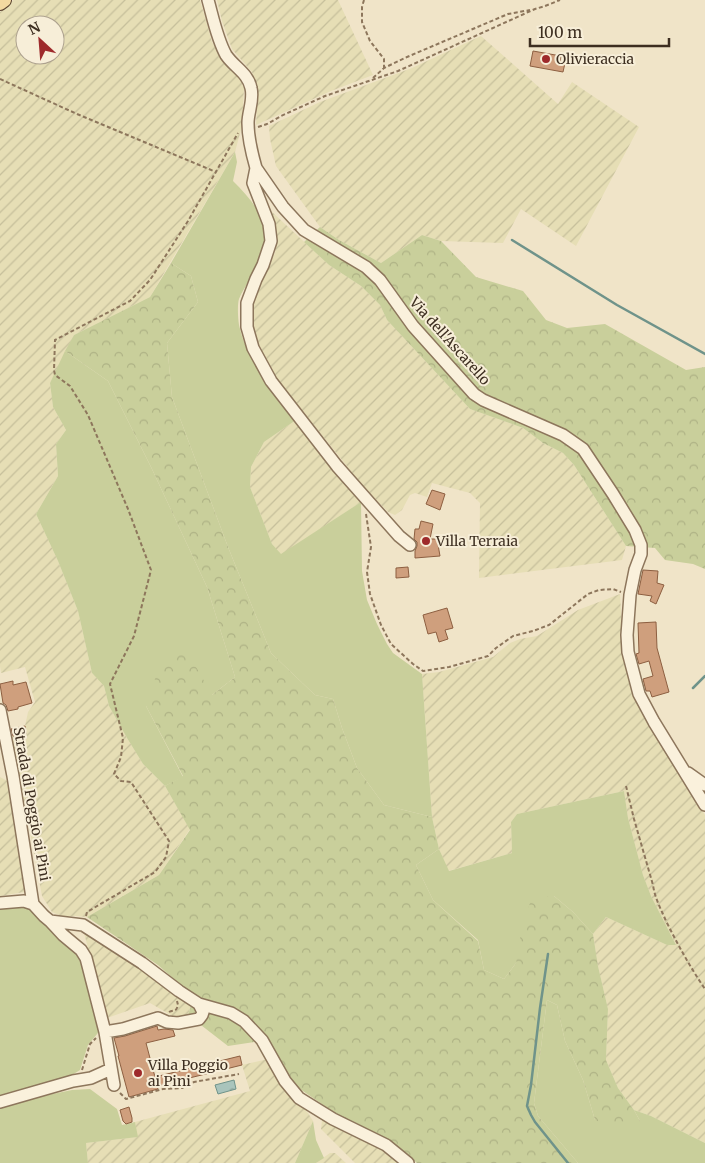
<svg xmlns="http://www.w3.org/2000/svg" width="705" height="1163" font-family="Merriweather,serif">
	<defs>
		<pattern id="farmland-furrows" width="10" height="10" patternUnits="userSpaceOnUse" patternTransform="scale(1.25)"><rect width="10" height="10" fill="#e6deb5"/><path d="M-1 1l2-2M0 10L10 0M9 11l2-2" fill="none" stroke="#c6bf9b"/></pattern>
		<pattern id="forest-crowns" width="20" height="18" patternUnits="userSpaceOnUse" patternTransform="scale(1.25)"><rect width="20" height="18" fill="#c9cf9b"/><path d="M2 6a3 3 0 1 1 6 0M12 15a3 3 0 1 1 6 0" fill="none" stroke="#aeb285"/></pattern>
		<pattern id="water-ripples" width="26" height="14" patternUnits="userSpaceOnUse" patternTransform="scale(1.25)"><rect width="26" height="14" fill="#a9c4bc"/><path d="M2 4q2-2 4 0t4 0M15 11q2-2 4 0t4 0" fill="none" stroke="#8ba098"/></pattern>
	</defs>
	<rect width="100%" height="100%" fill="#f0e4c8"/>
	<path fill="url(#farmland-furrows)" fill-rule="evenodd" d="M14 0H200L212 42 223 61 239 76 244 88 242 126 235 152 150 297 74 335 50 383 53 407 66 430 56 444 58 476 36 514 58 561 78 611 92 673 104 686 109 706 127 738 143 764 165 786 190 829 159 875 87 917 76 916 64 917 52 912 42 896 12 736 26 733 25 726 28 712 35 702 25 667 1 673 0 666V12ZM25 25H55V55H25Z
		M217 0H338L373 75 331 91 256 125 258 90 252 72 232 49 222 21Z
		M481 36 558 104 572 82 639 127 576 246 521 209 503 243 441 241 422 235 381 263 339 240 320 227 276 166 270 139 269 126 320 102 412 68Z
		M271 211 329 265 361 286 380 305 387 320 470 409 523 428 543 443 563 453 574 465 626 546 622 560 479 578 480 503 470 493 432 483 427 497 415 493 410 495 402 510 395 515 388 512 363 486 279 382 271 370 259 346 252 321 251 306 261 282 275 253 277 241 275 223Z
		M296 420 361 502 281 555 272 544 250 487 251 467 264 442Z
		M620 594 622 632 625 660 669 757 705 815V1143L651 1116 634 1110 618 1088 606 1060 608 1009 598 966 593 934 606 917 667 945H676L651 896 643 875 628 818 624 791 517 814 511 822 512 853 448 871 439 849 432 817 422 674 439 672 493 657 510 643 520 639 537 636 578 610Z
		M0 777 9 782 30 891 0 896Z
		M84 933 139 966 191 1005 188 1015 176 1018 150 1003 107 1018Z
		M268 1059 297 1101 308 1113 313 1121 295 1163H88L86 1143 137 1137 135 1122 250 1091 242 1065Z
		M325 1119 356 1136 385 1148 401 1163H355L321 1129 322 1120Z
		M330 1153H335L346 1163H316Z"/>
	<path fill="#c9cf9b" d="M235 152 237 162 233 181C249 197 266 215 265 239 264 253 254 270 248 282 245 288 241 293 239 299 237 305 238 323 240 329 247 360 277 395 296 420L264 442 251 467 250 487 272 544 281 554 361 502 362 571 367 600 377 624 387 644 393 653 422 674 432 817 384 805 357 768 342 728 333 699 315 695 271 653 228 547 172 397 167 343 198 302 191 276 171 263Z
		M65 351 108 381 151 467 207 587 235 677 212 695 146 706 183 777 165 786 143 764 127 738 109 706 104 686 92 673 78 611 58 561 36 514 58 476 56 444 66 430 53 407 50 383Z
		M624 791 628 818 643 875 651 896 676 945H667L606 917 593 934 573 912 554 896 516 963 504 979 484 970 478 940 433 900 416 865 439 849 449 871 512 853 511 822 517 814Z
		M21 904 30 908 80 952 102 1028 88 1045 80 1070 67 1078 0 1097V906Z
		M547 1000 557 1005 565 1041 583 1080 595 1120 640 1121 634 1110 651 1116 705 1143V1163H578L538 1116 534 1103Z
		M90 1089 117 1109 122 1125 135 1122 138 1137 86 1143 88 1163H0V1105L72 1090Z
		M313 1121 316 1140 324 1158 316 1163H295Z"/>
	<path fill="url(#forest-crowns)" d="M320 227 339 240 381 263 422 235 441 241 476 277 523 291 546 320 567 328 605 324 686 370 705 367V569L693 564 665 560 655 548 626 546 574 465 563 453 543 443 523 428 470 409 387 320 380 305 361 286 329 265 304 242Z
		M171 263 191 276 198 302 167 343 172 397 228 547 271 653 315 695 333 699 342 728 357 768 384 805 432 817 439 849 416 865 433 900 478 941 484 970 504 979 516 963 523 921 532 898 554 896 573 912 593 934 598 966 608 1009 606 1060 618 1088 634 1110 640 1121 620 1131 595 1120 583 1080 565 1041 557 1005 547 1000 534 1103 538 1116 578 1163H417L390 1140 335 1113 300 1089 292 1080 268 1040 228 1046 188 1015 194 997 158 965 87 917 159 875 190 830 165 786 183 776 146 706 159 667 186 649 212 695 235 677 207 587 151 467 108 381 65 351 74 335 150 297Z"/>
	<path fill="url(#water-ripples)" stroke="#6f938a" d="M234 1080 236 1089 218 1094 215 1085Z"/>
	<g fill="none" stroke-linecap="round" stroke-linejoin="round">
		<path stroke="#6f938a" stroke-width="2.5" d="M512 240 617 305 705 354
			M693 688 705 676
			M548 954 540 1008 531 1085 527 1106 531 1115 535 1122 568 1163"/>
	</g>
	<path fill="#cf9f7d" stroke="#8d5f41" d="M533 51 561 56 560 62 565 63 563 72 530 66Z
		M432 490 445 494 440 510 426 504Z
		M421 521 433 524 430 539H437L440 556 415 558V551L417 546V542L414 539 415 529H419Z
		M408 567 409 577 396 578V568Z
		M643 570 658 571 657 583 664 585 656 604 650 601 652 596 638 594Z
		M447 608 453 628 445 630 448 639 439 642 436 632 428 634 423 615Z
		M656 622 657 648 669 692 652 697 650 691H646L643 679 653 676 649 661 639 664 636 654 639 653 638 623Z
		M13 681V685L26 682 32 703 18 707V709L8 711 6 705 3 703 0 684Z
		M25 726 26 734 13 736 11 729Z
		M157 1026 158 1030 164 1029 173 1030 175 1036 146 1043 155 1077 240 1056 242 1065 157 1086 158 1089 129 1097 118 1056H119L114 1038 125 1036Z
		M129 1107 132 1118V1122L126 1124 123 1121 120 1110Z"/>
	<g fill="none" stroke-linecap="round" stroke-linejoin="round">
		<g stroke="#8d765c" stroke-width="14">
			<path id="minor" d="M208 0C213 18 217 39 226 55 234 67 248 73 251 88 254 100 248 112 248 123 248 137 252 154 256 168L283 207 304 230 366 267 380 280 413 326 474 394 483 400 563 435 583 449 613 494 635 530 641 545V554L635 570 630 595 627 635 628 652 639 694 654 722 705 805
				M256 168 253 183 269 224 271 241 263 265 256 279 247 303V327L253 348 271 381 337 466 399 536 410 545
				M0 710 13 776 33 904
				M688 773 705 785
				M0 903 24 901 33 904 44 916 50 921 83 925 142 963 179 991 199 1004 231 1013 244 1021 262 1040 285 1081 299 1098 333 1119 386 1145 408 1163
				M50 921 63 935 81 950 86 958 105 1032 114 1085
				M105 1032 123 1029 158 1018 167 1022 178 1023 199 1019 202 1015 203 1012 199 1004
				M0 1102 73 1081 91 1078 111 1069"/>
		</g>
		<g stroke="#5b4430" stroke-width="16">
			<path id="major" d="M0 3 4 0"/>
		</g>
		<path stroke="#8d765c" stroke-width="2" stroke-dasharray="4 2.5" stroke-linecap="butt" d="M364 0 362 7V22L370 41 384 59V68
			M373 78 384 68 407 57 508 14 530 10
			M0 79 77 114 216 172
			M258 127 267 124 281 116 325 96 398 71 535 9 545 6 560 0
			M366 514 371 547 367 572 370 594 381 625 391 644 413 664 423 671 449 667 488 656 496 648 513 636 533 631 549 625 588 594 599 590 613 589 621 592
			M626 786 634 819 653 885C655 899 661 909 666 921 678 945 690 967 705 989
			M86 916 87 912 155 872 166 857 169 841 131 782 121 781 114 774 121 757 123 738 110 684 134 636 151 570 128 509 88 415 70 386 55 375 54 370 55 340 130 301 150 280 188 221 238 133
			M169 1012C174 1009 176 1013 178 1005L177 1001
			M82 1070 90 1044 96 1038
			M120 1093 126 1099 163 1089 182 1088 194 1082 239 1074"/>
		<use href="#minor" stroke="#faf1dc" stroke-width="11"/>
		<use href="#major" stroke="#f3d9a0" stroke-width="14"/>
	</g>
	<g fill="#9e2a2b" stroke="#f7eed8" stroke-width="2">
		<circle cx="546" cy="59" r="5"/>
		<circle cx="426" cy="541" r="5"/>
		<circle cx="138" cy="1073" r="5"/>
	</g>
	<g text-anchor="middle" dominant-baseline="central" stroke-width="4" stroke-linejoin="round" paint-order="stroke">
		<g font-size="14" fill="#3d2e20" stroke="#f7eed8" text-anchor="start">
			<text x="556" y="59">Olivieraccia</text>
			<text x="436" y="541">Villa Terraia</text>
			<text x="148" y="1065">Villa Poggio<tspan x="148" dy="16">ai Pini</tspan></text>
		</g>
		<g font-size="14" fill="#3d2e20" stroke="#f7eed8">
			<text transform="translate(450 341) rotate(48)">Via dell'Ascarello</text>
			<text transform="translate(32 804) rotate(80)">Strada di Poggio ai Pini</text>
		</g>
	</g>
	<g transform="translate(40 40) rotate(334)"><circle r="24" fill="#f7eed8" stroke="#ada18e"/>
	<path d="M0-4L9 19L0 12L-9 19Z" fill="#9e2a2b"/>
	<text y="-8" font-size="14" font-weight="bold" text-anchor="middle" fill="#3d2e20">N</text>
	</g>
	<path d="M530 38v8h139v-8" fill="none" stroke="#3d2e20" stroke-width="2.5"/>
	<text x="538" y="38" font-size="15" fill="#3d2e20" stroke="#f7eed8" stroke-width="4" paint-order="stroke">100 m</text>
</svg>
